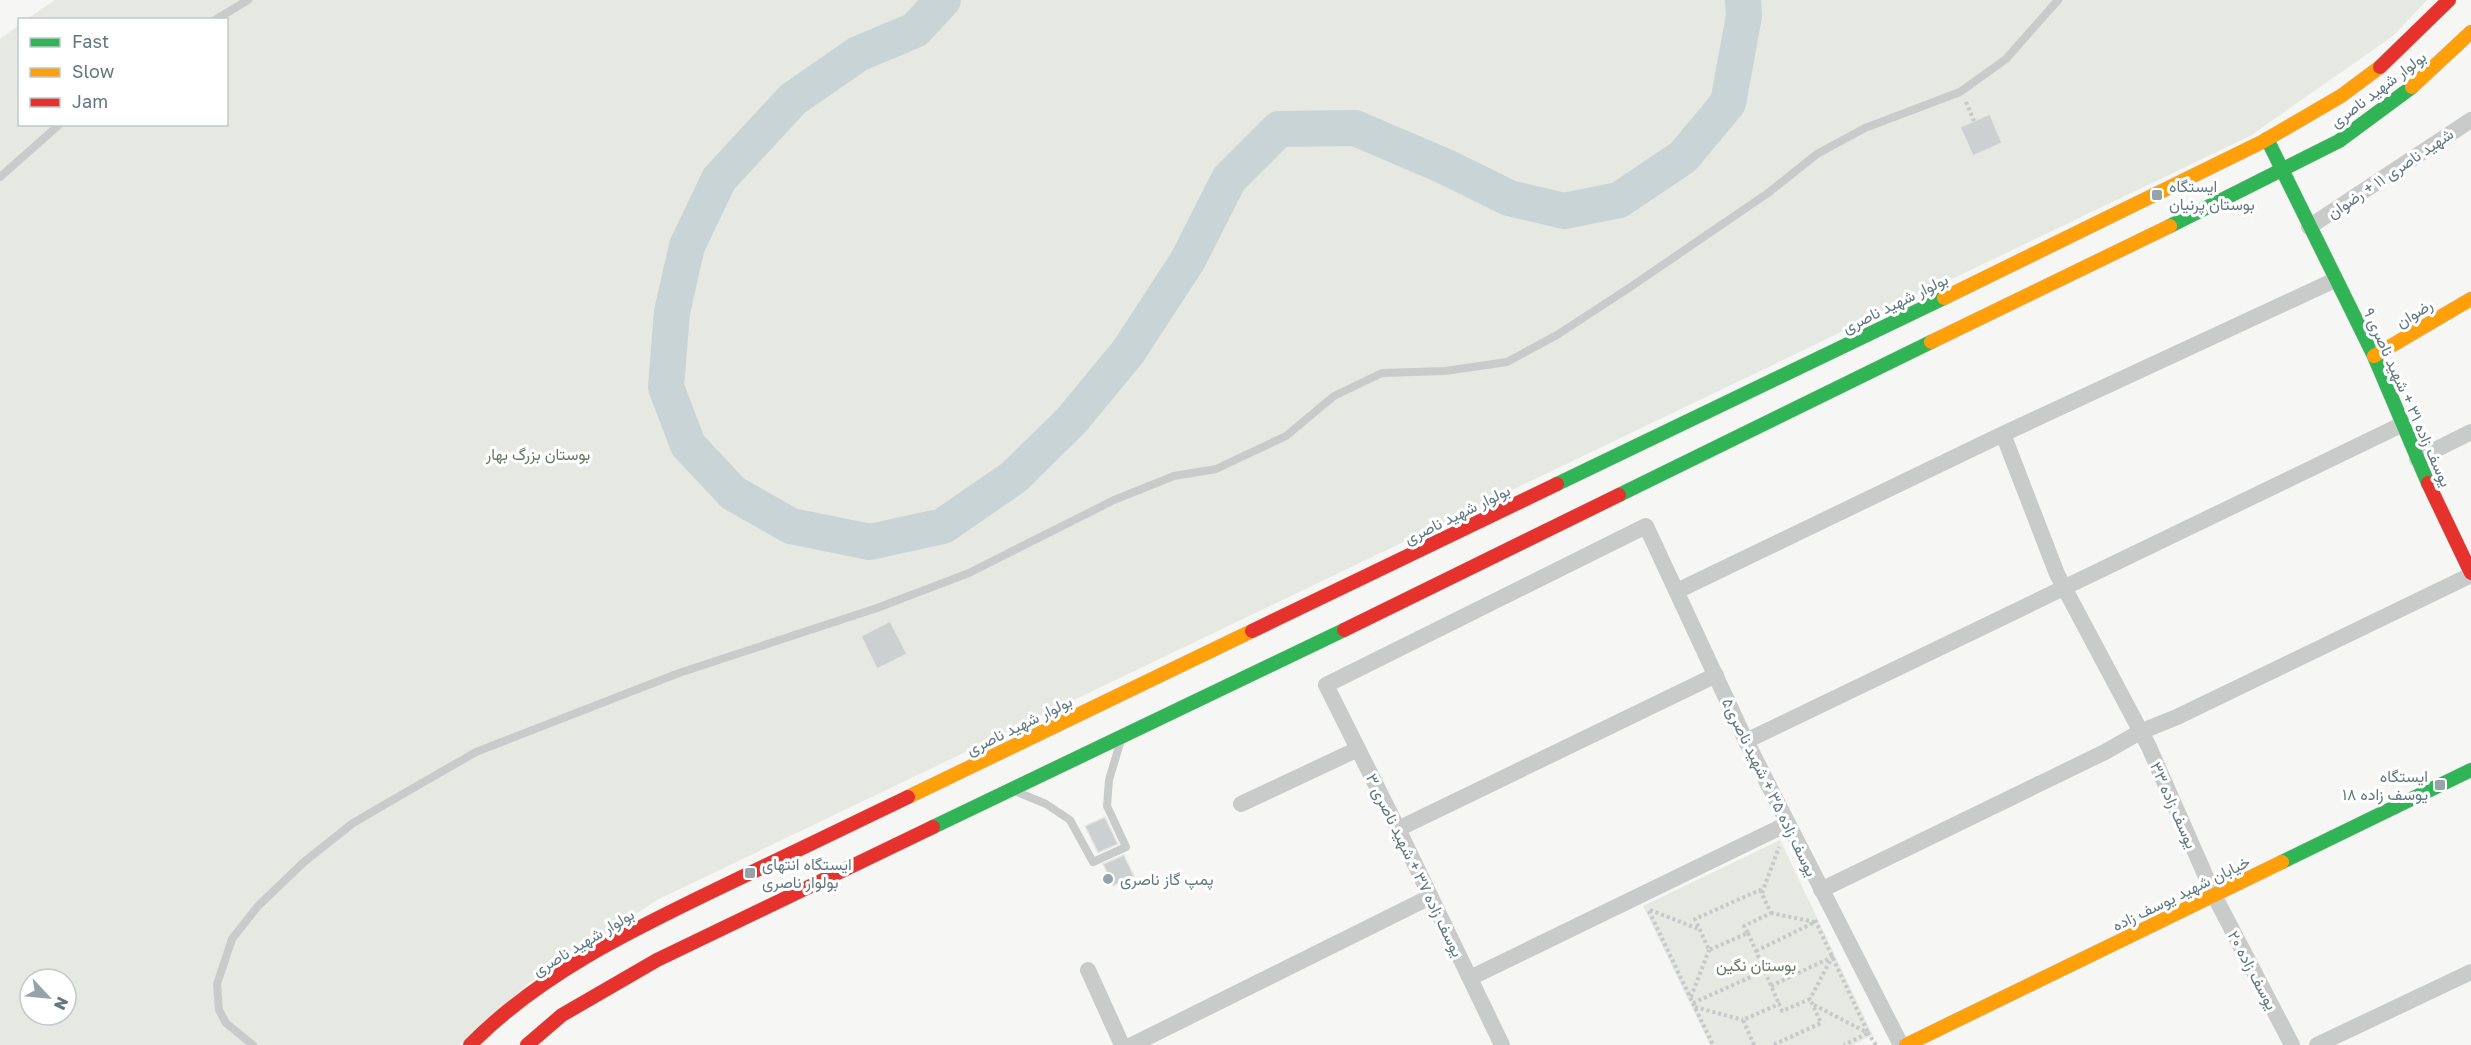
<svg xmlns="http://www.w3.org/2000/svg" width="2471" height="1045" font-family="'Golos Text',Vazirmatn,sans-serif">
	<rect width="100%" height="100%" fill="#f6f6f5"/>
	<path fill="#e6e8e2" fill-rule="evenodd" d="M55 0H2427L2393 36 2250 136 659 899 530 982 459 1045H0V39L19 25 20 124H226V20L27 19ZM30 979H66V1015H30Z
		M1780 840 1873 1035 1853 1045H1710L1643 906Z"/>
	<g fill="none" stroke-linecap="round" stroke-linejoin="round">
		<path stroke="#c8d4d6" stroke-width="36" d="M943 0 915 30 858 54 793 99 719 179 687 246 672 312 666 387 688 445 733 493 791 526 870 542 943 526 1014 477 1071 421 1128 352 1188 260 1229 179 1279 129 1355 128 1444 166 1509 198 1564 211 1619 200 1683 157 1728 103 1744 16 1743 0"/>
	</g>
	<path fill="#cdd0d0" stroke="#e6e6e4" stroke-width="1.5" d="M1990 114 2002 143 1973 156 1960 127Z
		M890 621 907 654 877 669 861 636Z
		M1105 817 1118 844 1098 853 1085 826Z
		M1124 855 1134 876 1113 886 1103 864Z"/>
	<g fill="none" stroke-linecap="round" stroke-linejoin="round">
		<g stroke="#d2d3d3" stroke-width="15">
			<path id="fast" d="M2267 139 2374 356 2428 483
				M2170 226 2339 141 2412 87
				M1557 484 1944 298
				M1619 495 1931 342
				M933 827 1344 630
				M2282 862 2471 770"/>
		</g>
		<g stroke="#d2d3d3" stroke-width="15">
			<path id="slow" d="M2412 87 2471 32
				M1944 298 2262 142 2341 96 2380 67
				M1931 342 2170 226
				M2374 356 2471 299
				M908 797 1252 631
				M1906 1045 2282 862"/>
		</g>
		<g stroke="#d2d3d3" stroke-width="15">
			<path id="jam" d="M2380 67 2449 0
				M2428 483 2471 573
				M1344 630 1619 495
				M1252 631 1557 484
				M470 1045C539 975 628 932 715 890 779 859 844 828 908 797
				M527 1045 562 1015 657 960 933 827"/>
		</g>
		<path stroke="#c7c8c9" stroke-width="4" stroke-dasharray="3 3" stroke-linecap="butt" d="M1966 102 1974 121
			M1760 890 1771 913 1744 926 1748 933 1709 950 1695 919Z
			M1762 893 1779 847
			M1650 910 1699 929
			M1649 911 1713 1045
			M1815 920 1868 1033 1844 1045
			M1748 933 1779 1004
			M1756 951 1815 922 1771 913
			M1771 986 1832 957 1810 999
			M1691 997 1709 950
			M1693 1003 1764 971
			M1814 1005 1868 1033 1876 1045
			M1695 1007 1743 1020
			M1754 1045 1743 1020 1779 1004 1782 1011 1810 999 1821 1023 1773 1045"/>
		<path stroke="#c9cbcb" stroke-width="8" d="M215 20 248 0
			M0 177 60 124
			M1017 792 1046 804 1070 820 1093 862 1126 847 1107 806 1109 780 1120 743
			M253 1045 226 1023 219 1010 217 984 232 939 258 906 304 862 353 823 422 783 476 752 679 673 877 608 969 573 1114 500 1174 476 1216 469 1286 436 1334 396 1382 373 1445 371 1507 362 1557 335 1629 288 1768 193 1817 154 1865 128 1960 92 2006 59 2058 0"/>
		<path stroke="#c9cbcb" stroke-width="16" d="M2309 227 2471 120
			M2003 434 2057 574 2149 747 2214 895 2292 1045
			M2417 459 2471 432
			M1677 591 2003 434 2335 280
			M1746 741C1965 635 2184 531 2403 424
			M1241 804 1358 749
			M1398 829 1716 675
			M1821 890 2105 752 2140 732 2177 717 2471 575
			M1088 970 1122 1045
			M1470 978 1787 824
			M1132 1045 1430 897
			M1502 1045 1398 829 1326 685 1646 526 1746 741 1901 1045
			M2317 1045 2471 972"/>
		<use href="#fast" stroke="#30b455" stroke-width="14"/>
		<use href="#slow" stroke="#ff9f0a" stroke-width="14"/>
		<use href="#jam" stroke="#e5322d" stroke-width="14"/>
	</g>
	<g fill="#95a4a9" stroke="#fff" stroke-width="2">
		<rect x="2151" y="189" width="12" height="12" rx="3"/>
		<rect x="2434" y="779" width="12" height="12" rx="3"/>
		<rect x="744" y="867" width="12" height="12" rx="3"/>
		<circle cx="1108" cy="879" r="6"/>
	</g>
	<g text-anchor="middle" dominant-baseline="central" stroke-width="6" stroke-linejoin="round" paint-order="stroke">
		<g font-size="16" fill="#617880" stroke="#fff">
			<text transform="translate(2378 89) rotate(-37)">بولوار شهید ناصری</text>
			<text transform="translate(2390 173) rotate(-34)">شهید ناصری ۱۱ + رضوان</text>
			<text transform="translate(1895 303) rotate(-26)">بولوار شهید ناصری</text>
			<text transform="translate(2414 313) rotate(-31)">رضوان</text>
			<text transform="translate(2408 397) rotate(66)">یوسف زاده ۳۱ + شهید ناصری ۹</text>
			<text transform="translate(1457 514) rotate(-26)">بولوار شهید ناصری</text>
			<text transform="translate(1019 725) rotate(-26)">بولوار شهید ناصری</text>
			<text transform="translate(1770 787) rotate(64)">یوسف زاده ۳۵ + شهید ناصری۵</text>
			<text transform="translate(2174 805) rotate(66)">یوسف زاده ۳۳</text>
			<text transform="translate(1415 865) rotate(64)">یوسف زاده ۳۷ + شهید ناصری ۳</text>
			<text transform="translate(2181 893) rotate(-26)">خیابان شهید یوسف زاده</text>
			<text transform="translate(583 942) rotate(-31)">بولوار شهید ناصری</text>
			<text transform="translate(2253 970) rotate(62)">یوسف زاده ۲۰</text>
		</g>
		<g font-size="16" fill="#617880" stroke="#fff" text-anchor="start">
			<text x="2169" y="186">ایستگاه<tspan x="2169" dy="18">بوستان پرنیان</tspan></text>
			<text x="2428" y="776" text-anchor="end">ایستگاه<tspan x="2428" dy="18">یوسف زاده ۱۸</tspan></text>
			<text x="762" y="864">ایستگاه انتهای<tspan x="762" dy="18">بولوار ناصری</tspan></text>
			<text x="1120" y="879">پمپ گاز ناصری</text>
		</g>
		<g font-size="16" fill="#687860" stroke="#fff">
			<text x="538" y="454">بوستان بزرگ بهار</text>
			<text x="1756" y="965">بوستان نگین</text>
		</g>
	</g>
	<rect x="18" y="18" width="210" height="108" fill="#ffffff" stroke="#c0c9cc" stroke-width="1.5"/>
	<rect x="30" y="38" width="30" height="9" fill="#30b455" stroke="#c0c9cc" stroke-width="1.5"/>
	<text x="72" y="48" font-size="18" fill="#617880">Fast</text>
	<rect x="30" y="68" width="30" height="9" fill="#ff9f0a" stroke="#c0c9cc" stroke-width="1.5"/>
	<text x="72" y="78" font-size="18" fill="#617880">Slow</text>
	<rect x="30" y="98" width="30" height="9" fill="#e5322d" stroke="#c0c9cc" stroke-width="1.5"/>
	<text x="72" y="108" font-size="18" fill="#617880">Jam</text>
	<g transform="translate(48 997) rotate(116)"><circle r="28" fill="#ffffff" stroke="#c0c9cc" stroke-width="1.5"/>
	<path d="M0-4.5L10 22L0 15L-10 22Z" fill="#95a4a9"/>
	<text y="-9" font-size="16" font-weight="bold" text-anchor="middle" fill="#617880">N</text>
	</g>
</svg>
